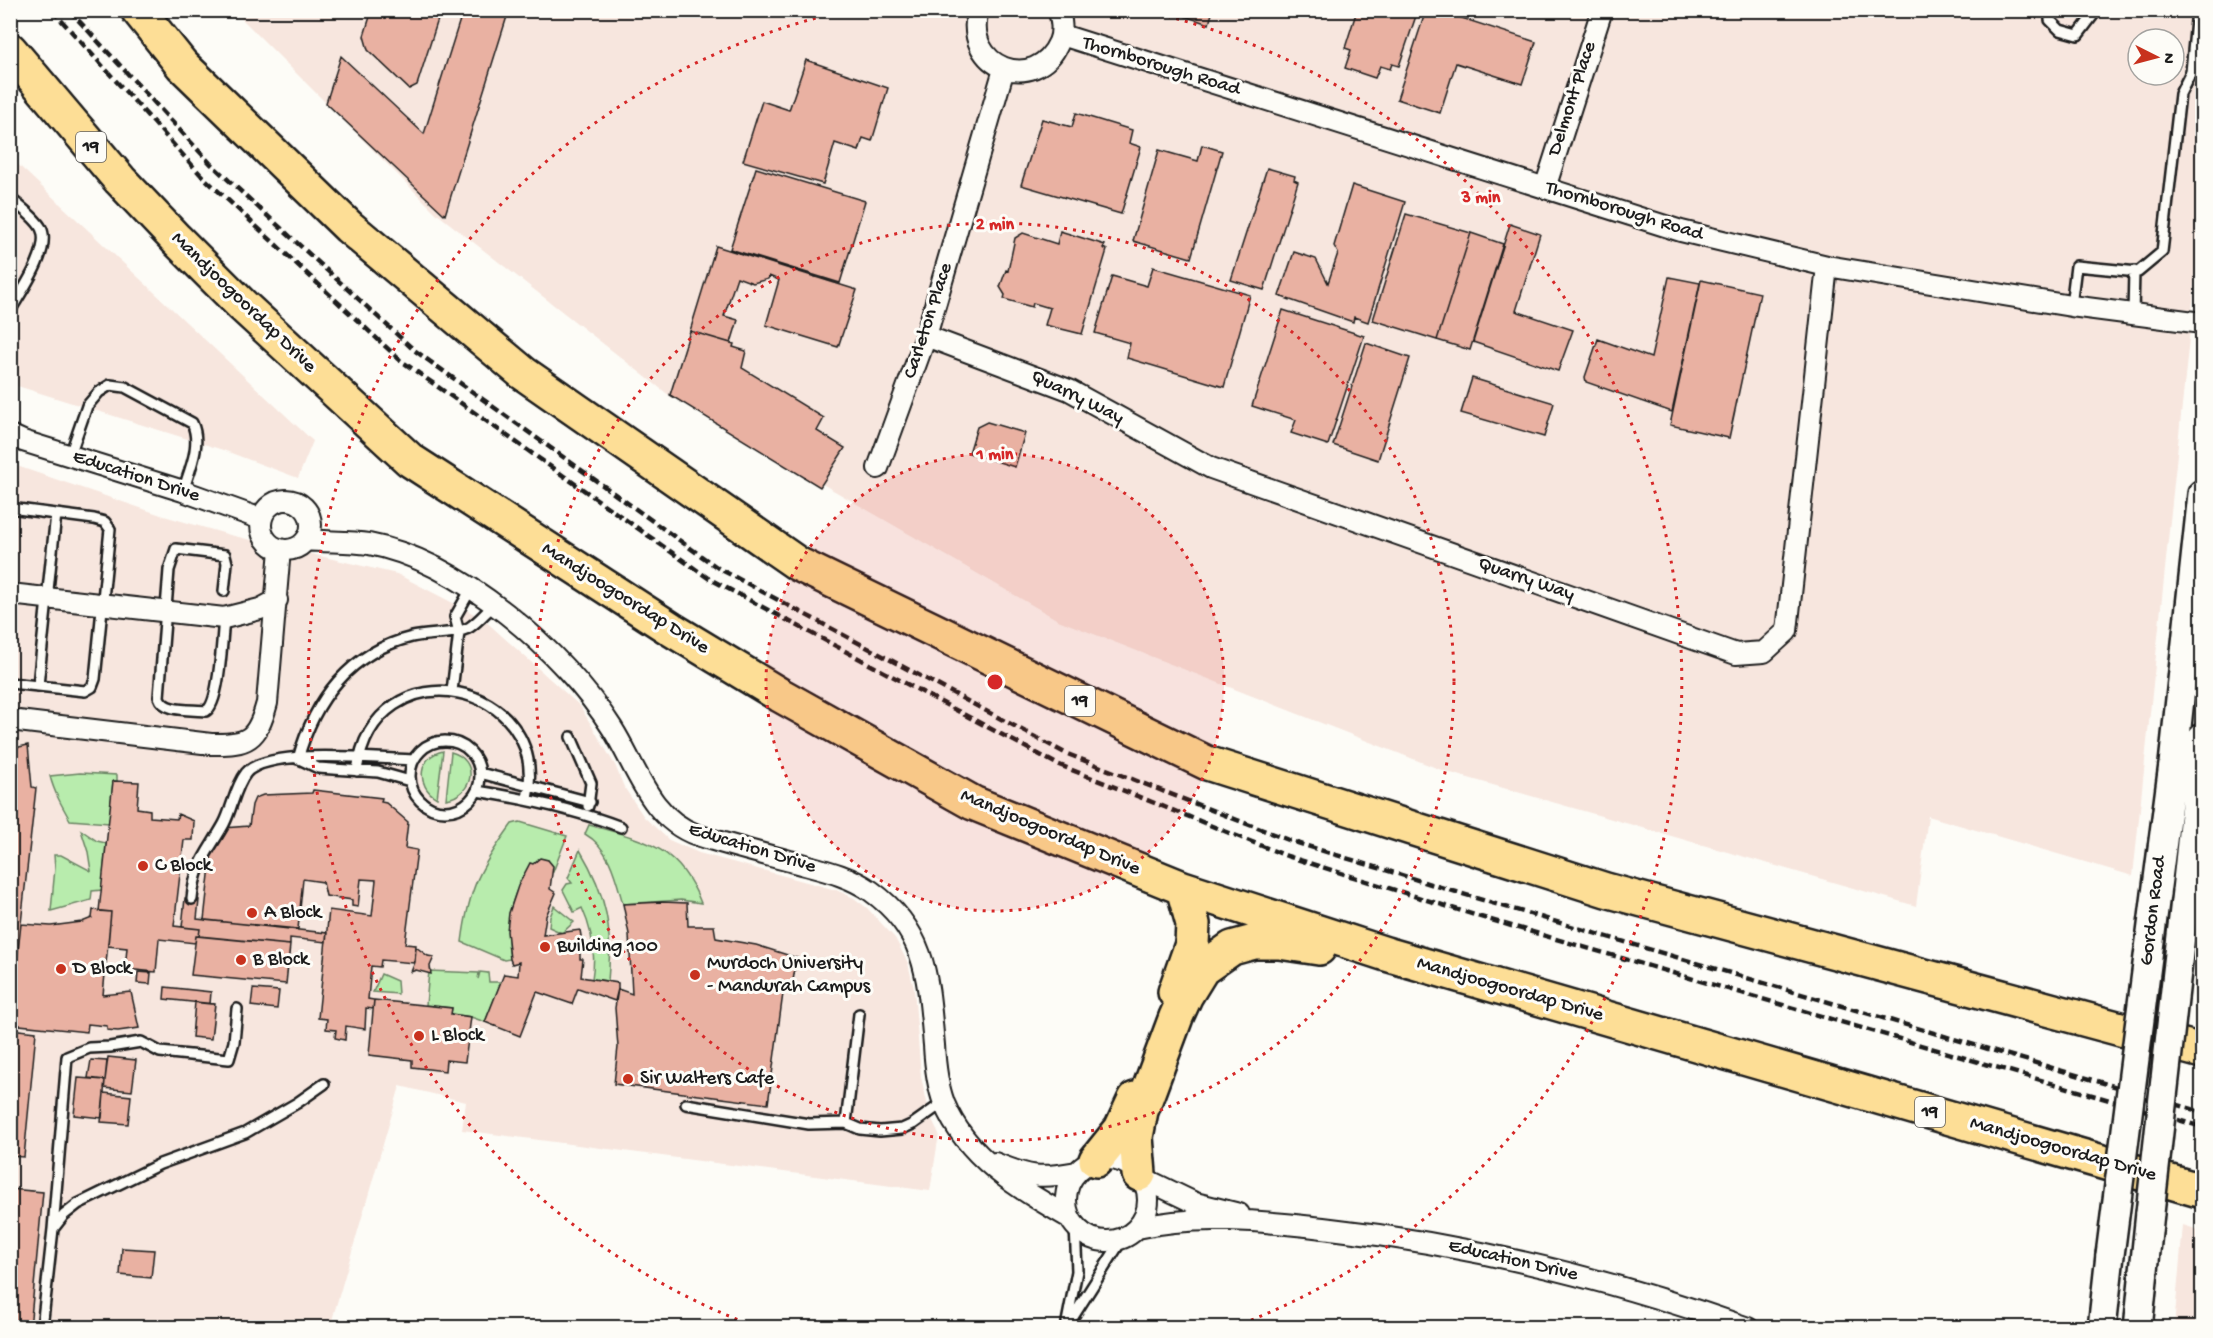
<svg xmlns="http://www.w3.org/2000/svg" width="2213" height="1338" font-family="'Gochi Hand',sans-serif">
	<rect width="100%" height="100%" fill="#fdfcf7"/>
	<filter id="ink" filterUnits="userSpaceOnUse"><feTurbulence type="fractalNoise" baseFrequency=".0167" numOctaves="2"/><feDisplacementMap in="SourceGraphic" scale="12" xChannelSelector="R" yChannelSelector="G"/><feConvolveMatrix kernelMatrix="1 2 1 2 8 2 1 2 1" color-interpolation-filters="sRGB"/></filter>
	<g filter="url(#ink)">
		<path fill="#f7e6de" fill-rule="evenodd" d="M234 11H2202V214L2133 876 1928 816 1916 906 1444 771 1058 620 670 396 436 213ZM2138 39H2174V75H2138Z
			M10 157 313 441 298 478 223 450 11 384Z
			M11 464 164 516 230 535 397 574 482 618 580 706 615 765 624 787 644 817 669 840 699 853 836 890 854 898 867 908 895 938 908 963 914 989 921 1077 930 1115 939 1134 930 1191 462 1130 466 1102 400 1086 330 1327 11 1328Z
			M2183 1225 2202 1231V1327H2174Z"/>
		<path fill="#b8ecad" stroke="#6a8464" stroke-width="1.5" d="M443 751 437 798C415 786 418 756 443 751Z
			M451 752C480 760 474 795 446 799Z
			M80 773 117 775V781H113L109 823 70 820C62 806 54 792 50 776Z
			M520 822 567 836 553 872 551 871 548 860 538 859C511 887 504 922 510 959L504 960 462 942C469 887 480 868 512 824Z
			M589 825C644 840 678 845 701 903L681 900 623 904C616 879 610 848 585 834Z
			M81 830 97 841 106 843 102 890 92 891 91 900 51 911 55 868 54 855H61L91 871 88 852Z
			M580 850C607 895 613 930 608 981L592 979C596 955 592 930 582 908L574 912 563 890 567 884 572 883 568 878Z
			M554 906 574 922 562 933 549 927 550 917Z
			M429 971 479 973 478 979 480 972 488 973 489 982H501L485 1022 471 1017 451 1014 452 1008 426 1005Z
			M381 974 397 981 398 994 373 992Z"/>
		<path fill="#e9b1a2" stroke="#1c1c1c" stroke-width="1.5" d="M372 10H441L417 85 409 89 368 50 364 36Z
			M463 10H509L445 215 326 103 341 56 424 134Z
			M1165 10H1213L1209 24Z
			M1357 10H1418L1399 66 1392 64 1390 69 1380 66 1375 78 1345 68 1351 50 1345 48Z
			M1426 10H1437L1536 42 1522 84 1456 63 1440 113 1397 99Z
			M806 60 888 88 872 141 863 138 859 151 835 143 823 184 743 161 762 101 789 110Z
			M1076 113 1132 130 1129 143 1141 147 1121 214 1021 185 1042 119 1072 127Z
			M1202 145 1222 151 1191 258 1133 241 1159 150 1198 161Z
			M756 168 865 201 840 283 730 249Z
			M1267 168 1295 176 1294 180 1298 182 1264 290 1231 280Z
			M1352 185 1405 202 1368 322 1354 317 1353 322 1279 296 1294 252 1316 259 1328 283 1338 253 1334 246Z
			M1406 214 1471 233 1437 340 1373 320Z
			M1510 224 1540 234 1516 311 1573 330 1558 371 1473 342Z
			M1060 231 1105 245 1103 248 1107 250 1082 334 1045 325 1050 308 1033 303 1032 307 1004 299 1005 295 1000 287 1006 270 1008 271 1015 238 1023 233 1057 244Z
			M1471 233 1503 244 1470 350 1437 340Z
			M716 246 857 290 838 347 766 325 779 280 769 276 768 279 753 283 737 277 724 316 738 320 731 343 690 331Z
			M1153 267 1250 295 1224 387 1127 358 1130 343 1095 333 1112 276 1147 286Z
			M1669 277 1700 283 1672 412 1586 382 1585 377 1598 339 1651 358Z
			M1701 280 1760 293 1729 438 1670 425Z
			M1283 310 1364 336 1328 445 1291 433 1296 420 1252 406Z
			M690 331 734 344 733 347 746 351 742 368 824 418 817 431 845 448 820 487 670 395Z
			M1366 343 1410 358 1378 460 1333 445Z
			M1472 378 1554 403 1544 437 1461 413Z
			M987 422 1025 433 1015 467 969 453 977 427Z
			M28 745 32 787 36 788 10 1023V749Z
			M113 781 139 782 137 808 150 810V817L177 819 178 814 194 821 193 840H184L174 926 200 929 199 936H196L195 943 159 939 156 972 125 969 127 948 108 946 111 912 99 911Z
			M313 790 382 798 381 802 386 803 408 822 405 848 417 850 405 944 416 945 414 963 381 960 380 967 371 966 368 999 374 1000 373 1009 366 1008 365 1029 346 1026 345 1040 335 1038 336 1030 326 1029 327 1019 318 1018 329 910 372 916 376 880 361 879 358 907 352 906V900L326 896 323 882 303 879 298 929 204 920 213 839 223 828 249 826 252 805 255 798 263 795 312 793Z
			M540 858 548 860 553 866 550 889 556 893 546 916 543 935 580 930 583 947 580 948V959H583L581 977 618 983V989L615 1001 578 988 572 1004 537 992 520 1036 485 1022 504 974 518 976 519 962 512 964 510 959 507 931 509 913 518 886 530 863 533 864Z
			M185 898 199 900 197 919 327 933 326 942 290 938V945L199 936 200 929 182 927Z
			M662 902 687 903 688 926H714L716 938 756 945 797 958 792 986H784L768 1104 614 1084 618 1047 615 1008 618 989 632 994 629 934 623 904Z
			M93 910 111 912 103 995 131 992 139 1028 118 1031 107 1030V1026L88 1024 87 1032 10 1024 21 924 51 926 82 922 92 918Z
			M196 936 290 945 286 984 191 975Z
			M416 947 428 956 434 957 430 966 431 974 416 970 411 972 415 962Z
			M138 972 151 973 150 984 137 983Z
			M165 987 211 992 210 1004 164 999Z
			M253 989 279 991 277 1009 251 1006Z
			M374 1000 452 1008 451 1014 471 1017 465 1062 446 1060 445 1071 412 1067V1060L369 1055Z
			M195 1002 215 1004 211 1039 192 1037Z
			M10 1029 36 1032 24 1157 10 1156Z
			M108 1057 136 1060 132 1091 104 1088Z
			M91 1060 107 1061 105 1080 88 1078Z
			M78 1078 105 1080 102 1118 74 1115Z
			M104 1093 131 1096 128 1124 101 1122Z
			M10 1189 43 1192 30 1328H10Z
			M122 1248 154 1250 151 1278 120 1275Z"/>
		<g fill="none" stroke-linecap="round" stroke-linejoin="round">
			<g stroke="#1c1c1c" stroke-width="14">
				<path id="lane" d="M2051 10 2050 20 2060 30 2078 35 2097 10
					M10 198C20 207 35 217 41 228 52 249 21 292 10 311
					M2071 306 2076 266 2138 272 2162 252 2180 94 2191 72 2197 10
					M2133 314 2134 271
					M70 455 87 406 99 392 110 385 125 387 192 423C202 444 190 469 183 491
					M10 508 94 519 105 522 110 529 95 679 92 687 85 691 10 683
					M224 618C222 636 220 703 206 711 192 709 164 713 159 697L169 570 176 549 225 555 227 563 224 591
					M38 685 56 514
					M452 691 459 632 455 617 471 589
					M571 737 591 783 588 806
					M410 776a35 35 0 1 1 70 0a35 35 0 1 1-70 0Z
					M298 759C314 700 350 652 412 637 428 633 458 635 470 627 479 621 486 612 494 605
					M299 759 318 768 378 772 410 781
					M357 771C374 644 552 680 527 799
					M480 773 590 802
					M477 791C527 799 574 809 621 827
					M192 899C195 863 208 853 224 824 232 809 235 787 246 773 268 747 379 759 413 760
					M686 1104 809 1124 846 1123 860 1129 880 1131 902 1129 913 1124 944 1102
					M846 1123 859 1014
					M53 1229 67 1057 89 1048 110 1047 141 1042 160 1052 229 1059 234 1042 237 1009
					M1067 1322 1077 1271 1075 1226
					M42 1328 53 1229 64 1215 78 1204 160 1164 245 1133 297 1103 324 1084
					M1066 1328 1123 1238"/>
			</g>
			<g stroke="#1c1c1c" stroke-width="24">
				<path id="street" d="M978 10C962 68 1036 95 1059 42 1063 33 1062 19 1058 10
					M1062 35 1681 231 1827 266 2071 306 2202 323
					M1545 188 1602 10
					M926 336 1069 390 1211 468 1736 654 1764 652 1787 631 1827 266
					M10 435 23 441 183 491 261 519
					M878 468 926 336 1004 69
					M261 525a25 25 0 1 1 50 0a25 25 0 1 1-50 0Z
					M306 540C326 542 349 541 369 544 460 561 564 652 612 728 637 767 649 818 697 835 728 845 759 853 790 861 818 869 847 874 871 891 928 932 928 981 934 1045 935 1064 937 1084 944 1103 967 1159 1020 1189 1070 1218
					M10 594 224 618 260 609 277 600
					M10 720 211 744C248 745 257 740 267 703L280 549
					M1066 1200a41 41 0 1 1 82 0a41 41 0 1 1-82 0Z
					M995 1163C1029 1177 1040 1179 1077 1172
					M1141 1177 1195 1203 1239 1214
					M1137 1228C1197 1214 1262 1221 1323 1228 1468 1244 1610 1279 1748 1328"/>
			</g>
			<g stroke="#1c1c1c" stroke-width="32">
				<path id="secondary" d="M2186 891 2202 738
					M2156 894 2173 764 2202 494
					M2102 1328 2110 1255
					M2138 1328 2150 1213"/>
			</g>
			<g stroke="#1c1c1c" stroke-width="38">
				<path id="highway" d="M138 10 182 65 349 227 523 373 798 564 1207 763 1606 890 2202 1051
					M10 50 120 180 176 239 243 306 410 460 671 629 780 695 973 803 1183 888 1386 954 2202 1191
					M1175 992 1192 944 1193 924 1183 888
					M1096 1160 1121 1129 1135 1099
					M1139 1174 1136 1137 1141 1111 1176 1017 1186 995 1202 969 1232 948 1254 942H1279L1319 948"/>
			</g>
			<use href="#lane" stroke="#fdfcf7" stroke-width="9"/>
			<use href="#street" stroke="#fdfcf7" stroke-width="20"/>
			<use href="#secondary" stroke="#fdfcf7" stroke-width="27"/>
			<use href="#highway" stroke="#fdde96" stroke-width="33"/>
			<path stroke="#1c1c1c" stroke-width="4.5" stroke-dasharray="9 4.5" stroke-linecap="butt" d="M52 10 201 175 400 360 708 578 1057 764 1287 856 1484 918 2202 1127
				M69 10 211 164 414 350 718 568 1065 753 1291 841 1489 902 2202 1112"/>
			<g stroke="#1c1c1c" stroke-width="32" stroke-linecap="butt">
				<path id="secondary-bridge" d="M2150 1213 2186 891
					M2110 1255 2156 894"/>
			</g>
			<use href="#secondary-bridge" stroke="#fdfcf7" stroke-width="27"/>
		</g>
	</g>
	<circle cx="995" cy="682" r="229" fill="#d62828" fill-opacity=".12"/>
	<g fill="none" stroke="#d62828" stroke-width="3" stroke-dasharray="3 6">
		<circle cx="995" cy="682" r="229"/>
		<circle cx="995" cy="682" r="459"/>
		<path d="M754 1326A688 688 0 0 1 840 12M1150 12A688 688 0 0 1 1236 1326"/>
	</g>
	<g fill="#c8321e" stroke="#fdfcf7" stroke-width="2">
		<circle cx="143" cy="866" r="6"/>
		<circle cx="252" cy="913" r="6"/>
		<circle cx="545" cy="947" r="6"/>
		<circle cx="241" cy="960" r="6"/>
		<circle cx="61" cy="969" r="6"/>
		<circle cx="695" cy="975" r="6"/>
		<circle cx="419" cy="1036" r="6"/>
		<circle cx="628" cy="1079" r="6"/>
	</g>
	<g text-anchor="middle" dominant-baseline="central" stroke-width="6" stroke-linejoin="round" paint-order="stroke">
		<g fill="#fdfcf7" stroke="#605f5e" stroke-width="1.5">
			<rect x="76" y="132" width="30" height="30" rx="4.5"/>
			<rect x="1065" y="686" width="30" height="30" rx="4.5"/>
			<rect x="1915" y="1097" width="30" height="30" rx="4.5"/>
		</g>
		<g font-size="18" font-weight="bold" fill="#1c1c1c">
			<text x="91" y="147">19</text>
			<text x="1080" y="701">19</text>
			<text x="1930" y="1112">19</text>
		</g>
		<g font-size="20" fill="#1c1c1c" stroke="#fdfcf7">
			<text transform="translate(1161 67) rotate(17)">Thornborough Road</text>
			<text transform="translate(1573 99) rotate(-72)">Delmont Place</text>
			<text transform="translate(1624 212) rotate(17)">Thornborough Road</text>
			<text transform="translate(243 303) rotate(44)">Mandjoogoordap Drive</text>
			<text transform="translate(929 321) rotate(-72)">Carleton Place</text>
			<text transform="translate(1077 398) rotate(26)">Quarry Way</text>
			<text transform="translate(136 477) rotate(18)">Education Drive</text>
			<text transform="translate(1526 580) rotate(19)">Quarry Way</text>
			<text transform="translate(625 599) rotate(32)">Mandjoogoordap Drive</text>
			<text transform="translate(1050 833) rotate(23)">Mandjoogoordap Drive</text>
			<text transform="translate(752 849) rotate(17)">Education Drive</text>
			<text transform="translate(2154 911) rotate(-83)">Gordon Road</text>
			<text transform="translate(1510 990) rotate(16)">Mandjoogoordap Drive</text>
			<text transform="translate(2063 1150) rotate(16)">Mandjoogoordap Drive</text>
			<text transform="translate(1513 1261) rotate(13)">Education Drive</text>
		</g>
		<g font-size="20" fill="#1c1c1c" stroke="#fdfcf7" text-anchor="start">
			<text x="155" y="866">C Block</text>
			<text x="264" y="913">A Block</text>
			<text x="557" y="947">Building 100</text>
			<text x="253" y="960">B Block</text>
			<text x="707" y="964">Murdoch University<tspan x="707" dy="23">- Mandurah Campus</tspan></text>
			<text x="73" y="969">D Block</text>
			<text x="431" y="1036">L Block</text>
			<text x="640" y="1079">Sir Walters Cafe</text>
		</g>
	</g>
	<circle cx="995" cy="682" r="9" fill="#d62828" stroke="#fdfcf7" stroke-width="3"/>
	<g font-size="18" text-anchor="middle" font-weight="bold" fill="#d62828" stroke="#fdfcf7" stroke-width="6" stroke-linejoin="round" paint-order="stroke">
		<text x="1481" y="202">3 min</text>
		<text x="995" y="229">2 min</text>
		<text x="995" y="459">1 min</text>
	</g>
	<rect width="2213" height="1338" fill="none" stroke="#fdfcf7" stroke-width="36"/>
	<rect x="18" y="18" width="2177" height="1302" fill="none" stroke="#1c1c1c" stroke-width="2" filter="url(#ink)"/>
	<g transform="translate(2156 57) rotate(96)"><circle r="28" fill="#fdfcf7" stroke="#a3a29f" stroke-width="1.5"/>
	<path d="M0-4.5L10 22L0 15L-10 22Z" fill="#c8321e"/>
	<text y="-9" font-size="16" font-weight="bold" text-anchor="middle" fill="#1c1c1c">N</text>
	</g>
</svg>
